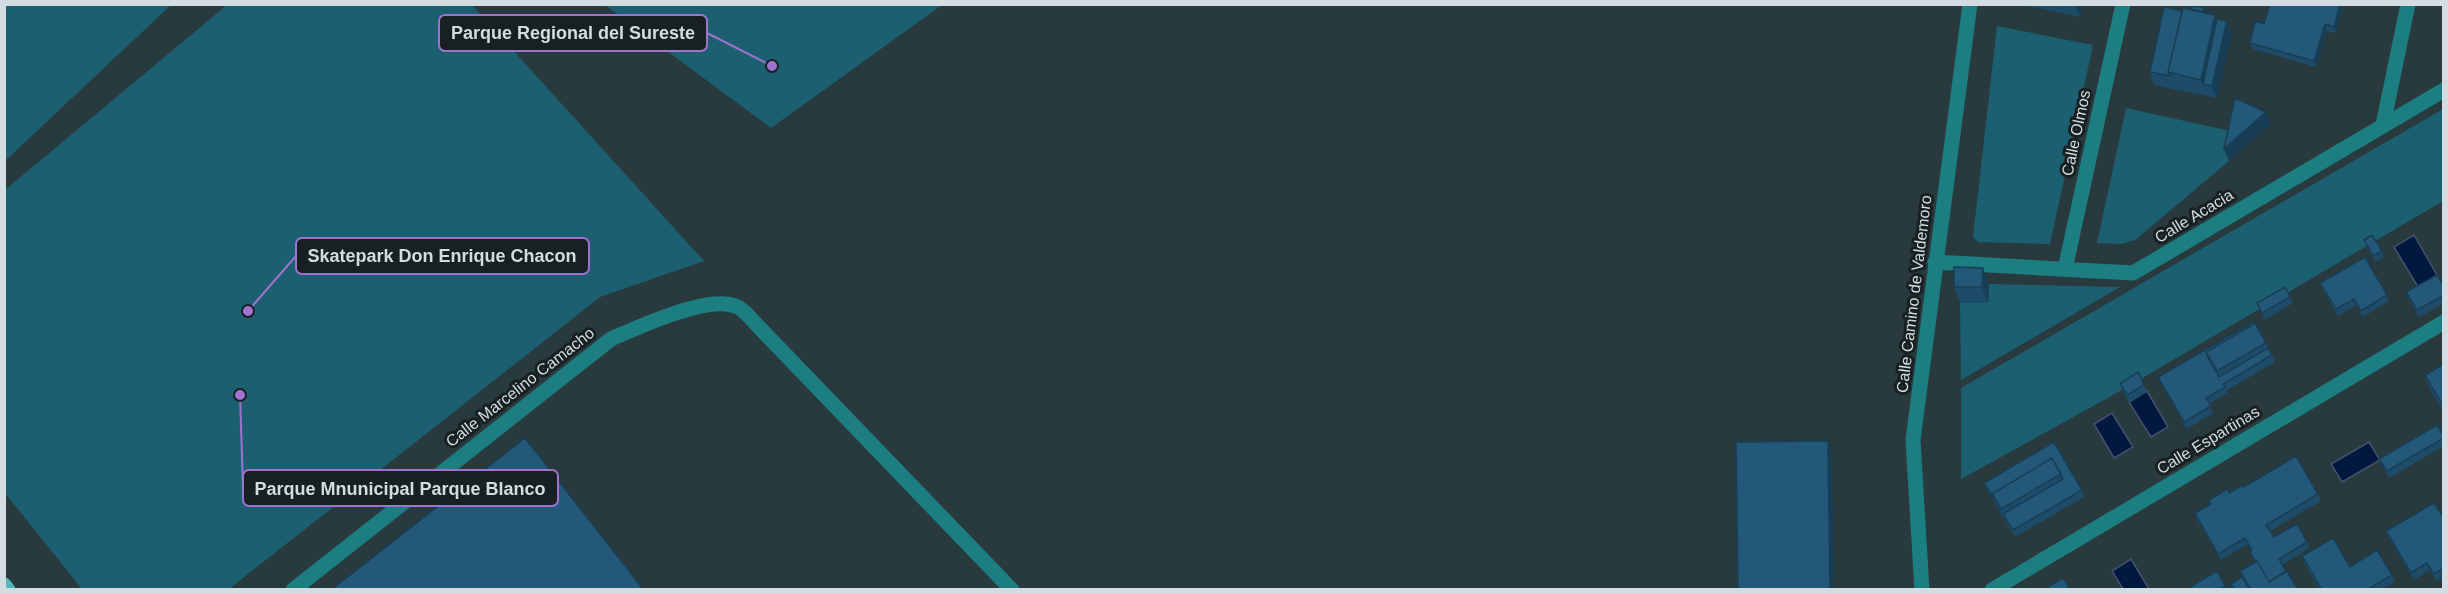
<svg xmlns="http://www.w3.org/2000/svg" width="2448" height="594" font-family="Helvetica,sans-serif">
	<rect width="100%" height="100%" fill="#293a3f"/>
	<path fill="#1c5f70" d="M5 4H171V5L5 161Z
		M227 5H472L704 261 600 297 229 589H82L5 493V190Z
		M605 5V4L942 5 771 128Z
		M1997 26 2093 45 2050 244 1978 242 1973 237Z
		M2126 108 2235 132 2229 161 2135 240 2121 244 2097 243Z
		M2443 109V201L2122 390 1961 479V388Z
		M1989 284 2120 287 1961 380 1960 303H1988Z"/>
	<path fill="#03183e" stroke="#41536f" stroke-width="1.5" d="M2414 235 2437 275 2418 287 2394 247Z
		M2147 391 2168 427 2151 437 2129 402Z
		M2112 413 2133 447 2114 458 2094 424Z
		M2369 442 2380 460 2342 482 2331 464Z
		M2131 559 2149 589H2123L2112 571Z"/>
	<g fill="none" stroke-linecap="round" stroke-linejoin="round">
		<path stroke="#1c7e81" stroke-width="15" d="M2383 125 2408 4
			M1935 262 2133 273 2444 90
			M2065 269 2123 4
			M293 590 611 339C638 327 708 295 735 306 743 308 751 319 756 324L1012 590
			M1922 590 1913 440 1970 4
			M1992 590 2444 322"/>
		<path stroke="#4fb8bc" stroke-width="15" d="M4 585 8 590"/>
	</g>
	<path fill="#1e4c68" d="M2019 4H2082L2080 17Z
		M2270 4H2344L2336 33 2327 31 2316 67 2253 49 2250 43 2264 24Z
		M2182 11 2204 12 2215 15 2217 19 2232 33 2217 98 2154 85 2150 72Z
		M2364 240 2382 251 2384 257 2375 262 2366 246Z
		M2320 283 2387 295 2389 301 2363 317 2356 305 2338 316 2323 290Z
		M1989 284 1988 303H1960L1954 287Z
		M2444 286V303L2419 317 2409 299 2406 292Z
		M2290 297 2293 303 2265 320 2257 303Z
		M2253 322 2266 343 2275 362 2226 391 2227 393 2209 404 2213 413 2187 429 2161 384 2158 377Z
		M2444 364V412L2429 387 2425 375Z
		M2120 384 2144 385 2147 392 2129 402 2122 390Z
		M2444 436V446L2389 478 2382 465 2379 459Z
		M2054 442 2082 490 2084 497 2015 537 1987 490 1984 483Z
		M2244 487 2318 494 2321 501 2270 531 2274 537 2307 542 2309 548 2282 565 2298 590H2233L2231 584 2242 577 2240 571 2255 562 2250 552 2251 551 2248 544 2221 560 2197 520 2195 513 2210 504 2209 500Z
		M2444 518V576L2436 581 2430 570 2414 580 2388 537 2386 531Z
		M2302 556 2392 575 2395 582 2381 590H2320L2304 563Z
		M2225 586 2227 590H2185Z"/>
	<path fill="#183e55" d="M2075 4H2082L2080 17Z
		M2340 4H2344L2336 33 2334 27Z
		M2215 15 2221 31 2203 84 2207 96 2201 80Z
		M2227 21 2232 33 2217 98 2212 86Z
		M2325 24 2327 31 2316 67 2314 61Z
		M2266 112 2271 124 2229 161 2224 149Z
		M1983 268 1989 284 1988 303 1982 287Z
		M1828 441 1832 453 1834 590H1830Z"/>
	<path fill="#235879" stroke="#183e55" stroke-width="1.5" d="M2270 4H2340L2334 27 2325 24 2314 61 2250 43 2255 21 2264 24Z
		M2198 6 2203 8 2204 12 2190 9 2192 7Z
		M2164 7 2182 11 2168 72 2170 76 2150 72Z
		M2183 8 2215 15 2201 80 2168 72Z
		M2217 19 2227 21 2212 86 2203 84Z
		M2235 98 2266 112 2224 149Z
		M2372 235 2382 251 2373 256 2364 240Z
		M2365 257 2387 295 2361 311 2354 299 2336 309 2320 283Z
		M1954 267 1983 268 1982 287H1954Z
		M2437 275 2444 286V295L2417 310 2406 292Z
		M2285 287 2290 297 2262 313 2257 303Z
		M2253 322 2254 324 2206 352 2208 358 2219 377 2268 348 2272 355 2223 384 2225 387 2206 398 2211 406 2184 422 2158 377Z
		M2255 323 2266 343 2217 371 2206 352Z
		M2444 364V408L2425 375Z
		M2138 372 2144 385 2127 395 2120 384Z
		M2437 425 2444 436V438L2387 471 2379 459Z
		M525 438 644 590H331Z
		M1828 441 1830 590H1738L1736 442Z
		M2054 442 2082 490 2013 530 2003 514 2063 479 2052 458 1992 494 1994 499 1984 483Z
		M2296 456 2318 494 2266 525 2274 537 2297 524 2307 542 2279 559 2286 571 2269 582 2257 561 2256 562 2250 552 2252 550 2245 538 2218 554 2195 513 2211 504 2209 500 2227 489 2229 493 2243 485 2244 487Z
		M2052 458 2061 474 2001 509 1992 494Z
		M2434 503 2444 518V568L2434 574 2427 563 2411 573 2386 531Z
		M2333 538 2350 567 2377 550 2392 575 2367 590H2322L2302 556Z
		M2257 561 2269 582 2287 571 2297 588 2293 590H2251L2240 571Z
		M2217 571 2225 586 2219 590H2185Z
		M2242 577 2250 590H2235L2231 584Z
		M2063 578 2070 590H2043Z"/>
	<g text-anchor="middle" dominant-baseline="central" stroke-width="6" stroke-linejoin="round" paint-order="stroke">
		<g font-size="16" fill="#d3dde1" stroke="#182022">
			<text transform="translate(2076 133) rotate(-78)">Calle Olmos</text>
			<text transform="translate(2194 216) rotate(-31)">Calle Acacia</text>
			<text transform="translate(1914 294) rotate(-83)">Calle Camino de Valdemoro</text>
			<text transform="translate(520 387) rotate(-38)">Calle Marcelino Camacho</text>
			<text transform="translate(2208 440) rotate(-31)">Calle Espartinas</text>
		</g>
	</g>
	<path fill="none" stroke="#9e73cd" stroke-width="2" d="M772 66L707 33M248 311L296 256M240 395L243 488"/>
	<g fill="#9e73cd" stroke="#182022" stroke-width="2">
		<circle cx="772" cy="66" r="6"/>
		<circle cx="248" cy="311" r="6"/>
		<circle cx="240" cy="395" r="6"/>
	</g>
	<g fill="#182022" stroke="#9e73cd" stroke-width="2">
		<rect x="439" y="15" width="268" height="36" rx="6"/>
		<rect x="296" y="238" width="293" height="36" rx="6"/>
		<rect x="243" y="470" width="315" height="36" rx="6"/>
	</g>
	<g font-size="18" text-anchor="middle" font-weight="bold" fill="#d3dde1">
		<text x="573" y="39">Parque Regional del Sureste</text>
		<text x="442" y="262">Skatepark Don Enrique Chacon</text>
		<text x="400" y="495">Parque Mnunicipal Parque Blanco</text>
	</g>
	<rect width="2448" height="594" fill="none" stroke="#d3dde1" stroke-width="12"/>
</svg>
